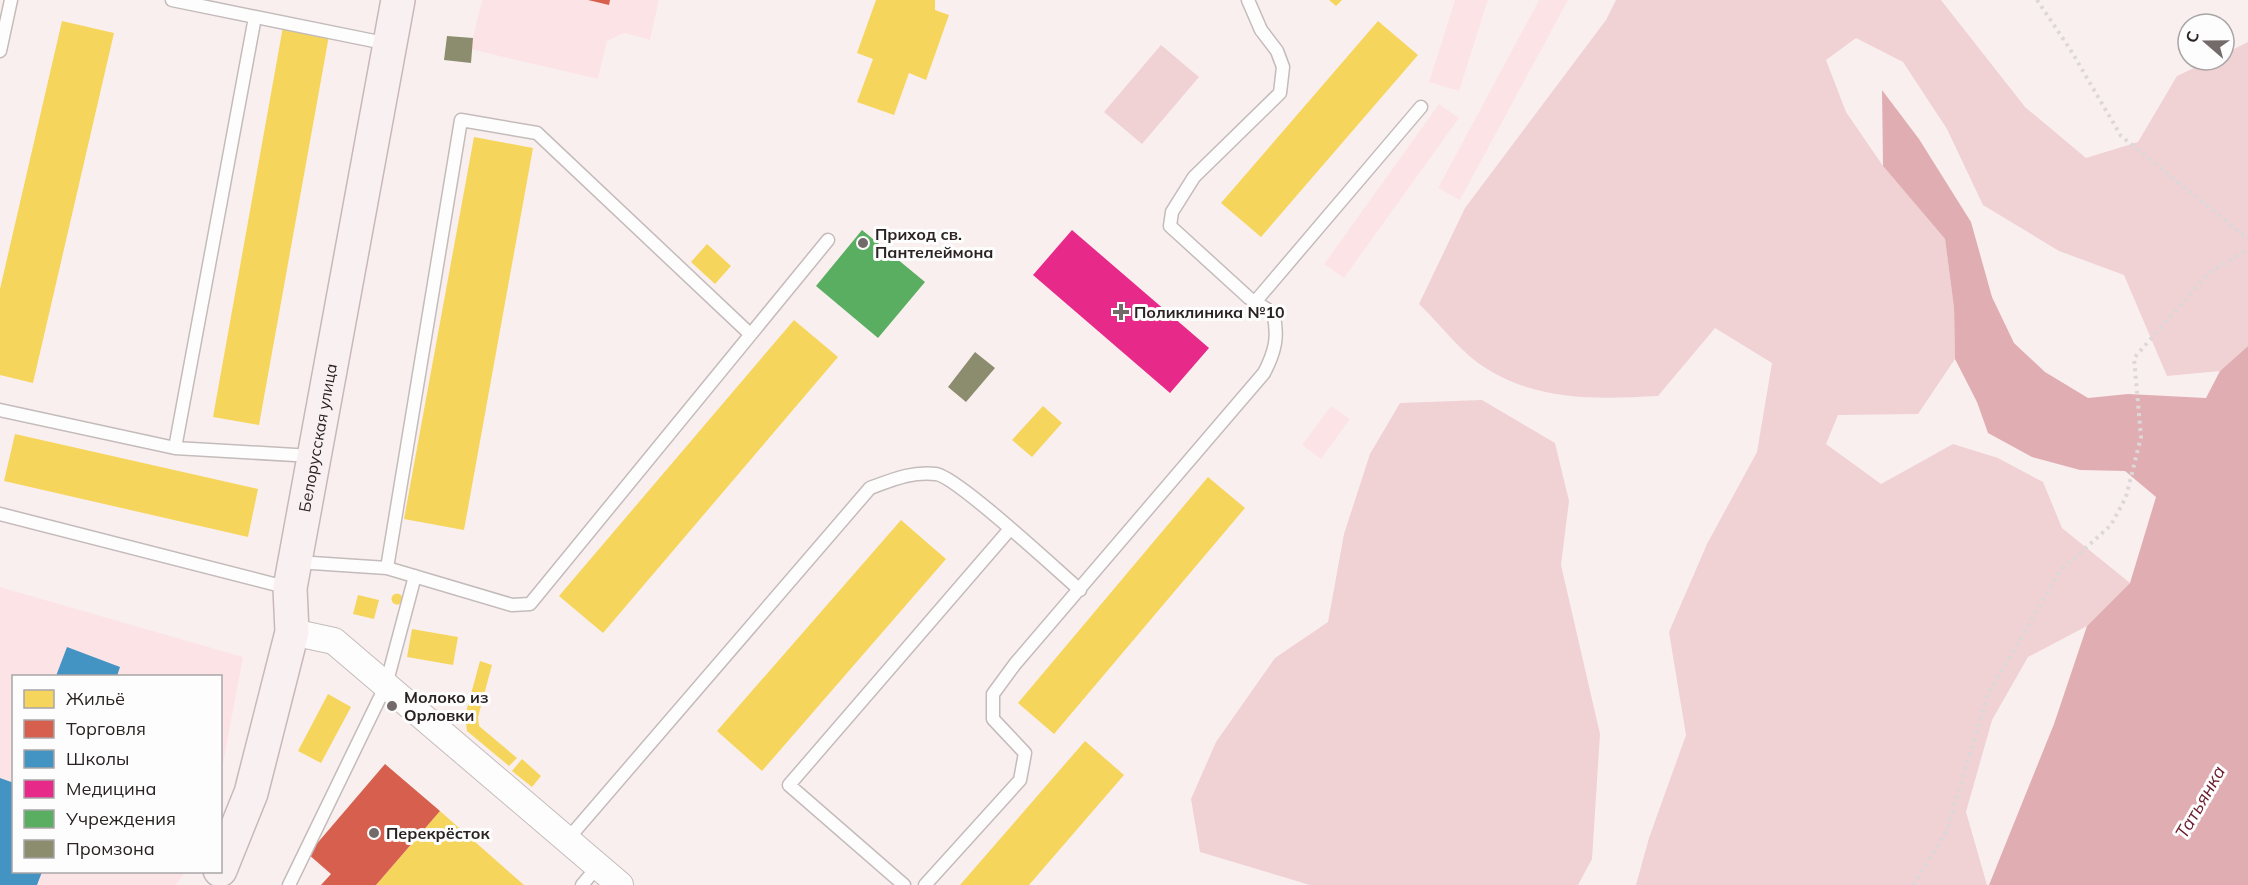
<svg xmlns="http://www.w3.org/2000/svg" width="2248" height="885" font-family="Mulish,sans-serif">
	<rect width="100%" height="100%" fill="#faefef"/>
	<path fill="#fce4e6" d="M482 0H659L650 40 624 33 607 41 598 79 470 49Z
		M1455 0H1488L1459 91 1429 82Z
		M1539 0H1568L1460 200 1438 188Z
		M1439 104 1459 118 1344 278 1324 264Z
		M1331 406 1350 419 1321 459 1302 445Z
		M0 587 243 657 221 775 220 676H14V872H185L176 885H0Z"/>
	<path fill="#f0d1d4" d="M1616 0H1941L2025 107 2086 158 2138 142 2177 76 2211 60H2224V54L2248 42V346L2220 371 2167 376 2124 275 2059 251 1983 205 1947 129 1903 62 1856 38 1826 60 1846 112 1883 166 1945 239 1954 308 1955 359 1918 414 1838 415 1826 444 1881 484 1953 444 1998 458 2043 482 2062 528 2130 583 2087 626 2028 657 1992 720 1966 812 1987 885H1636L1649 838 1686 735 1669 632 1707 544 1757 452 1772 363 1715 328 1658 396C1595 399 1536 402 1481 365 1460 351 1438 322 1419 304L1465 208 1606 20Z
		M1161 45 1199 77 1142 144 1104 112Z
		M1482 400 1555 443 1569 501 1561 565 1600 734 1592 859 1578 885H1310L1200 852 1191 799 1216 742 1275 658 1328 622 1344 534 1370 454 1400 403Z"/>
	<path fill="#e0aeb2" d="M1882 90 1919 139 1971 222 1992 297 2014 343 2045 372 2088 398 2128 394 2206 398 2220 371 2248 346V885H1989L2054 724 2087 626 2130 583 2156 497 2125 471 2080 470 2032 457 1988 433 1977 402 1955 359 1954 308 1945 239 1883 166Z"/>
	<path fill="#f6d55c" d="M876 0H935V10L949 15 926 80 909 73 894 115 857 102 873 59 857 53Z
		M1329 0H1342L1336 6Z
		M62 21 114 33 33 383 0 375V289Z
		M284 21 330 30 259 425 213 417Z
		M1378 21 1418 55 1261 237 1221 203Z
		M474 137 533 148 464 530 404 519Z
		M707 244 731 266 715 284 691 262Z
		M794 320 838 357 603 633 559 596Z
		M1043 406 1062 423 1032 457 1012 440Z
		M15 434 258 489 248 537 4 481Z
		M1208 477 1245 508 1054 734 1018 703Z
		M901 520 946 559 762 771 717 731Z
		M391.5 599a5.5 5.5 0 1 1 11 0a5.5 5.5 0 1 1-11 0Z
		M358 595 379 600 374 619 353 614Z
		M412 629 458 637 453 665 407 657Z
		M480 661 492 665 478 717 479 726 517 758 509 766 467 731 465 716Z
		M328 694 351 707 321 763 298 751Z
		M1085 741 1124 775 1029 885H960Z
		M522 759 541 776 532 787 512 771Z
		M440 811 524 885H376Z"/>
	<path fill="#d6604d" d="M588 0H610L609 5Z
		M385 764 440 811 376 885H321L331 874 308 854Z"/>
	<path fill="#4393c3" d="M67 647 120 667 117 676H56Z
		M0 778 14 783V872H42L37 885H0Z"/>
	<path fill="#e7298a" d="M1072 230 1209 348 1170 393 1033 275Z"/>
	<path fill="#5aae61" d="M862 230 925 282 878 338 816 286Z"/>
	<path fill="#8c8c6e" d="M447 36 473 38 471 63 444 60Z
		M975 352 995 368 966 402 948 387Z"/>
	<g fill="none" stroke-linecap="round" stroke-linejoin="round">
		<g stroke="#c4bbbb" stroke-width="15">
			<path id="service" d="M172 0 389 44
				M0 51 11 0
				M1255 302 1421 107
				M0 410 175 448 312 456
				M175 448 255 17
				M0 514 289 588
				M297 562 387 568 512 605 530 604 828 240
				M387 568 461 120 537 133 750 334
				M567 840 870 488C892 480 912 471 936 474 956 476 1058 571 1080 590
				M289 885 386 685 415 576
				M582 885 598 866
				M904 885 789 785 1010 529
				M925 885 1020 780 1025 753 993 719V694L1015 664 1264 373C1275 352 1279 336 1273 313L1249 298 1170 226 1172 212 1194 177 1280 93 1283 67 1277 51 1261 30 1248 0"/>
		</g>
		<g stroke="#c4bbbb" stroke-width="28">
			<path id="minor" d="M292 632 334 641 620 885"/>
		</g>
		<g stroke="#c8b8b9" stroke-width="36">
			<g id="primary">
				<path id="s1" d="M220 870 251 793 292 632 290 588 398 0"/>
			</g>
		</g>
		<path stroke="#dcd8d9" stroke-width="4" stroke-dasharray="3 4.5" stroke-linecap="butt" d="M2037 0 2070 49 2121 136 2248 239
			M1913 885 1947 830 1988 694 2060 571 2111 525 2126 497 2141 437 2134 358 2209 273 2248 249"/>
		<use href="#service" stroke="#fefdfd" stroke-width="12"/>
		<use href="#minor" stroke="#fefdfd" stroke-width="26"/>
		<use href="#primary" stroke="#f8f0f1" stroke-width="33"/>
	</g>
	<g fill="#736a6a" stroke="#fdfdfd" stroke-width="2">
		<circle cx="863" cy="243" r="6"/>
		<path d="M1118 303h6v6h6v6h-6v6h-6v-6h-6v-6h6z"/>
		<circle cx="392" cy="706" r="6"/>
		<circle cx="374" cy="833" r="6"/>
	</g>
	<g text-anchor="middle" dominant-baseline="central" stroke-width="6" stroke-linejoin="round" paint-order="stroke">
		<g font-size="16" font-weight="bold" fill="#2b2223" stroke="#fdfdfd" text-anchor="start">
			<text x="875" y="234">Приход св.<tspan x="875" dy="18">Пантелеймона</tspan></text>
			<text x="1134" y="312">Поликлиника №10</text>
			<text x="404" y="697">Молоко из<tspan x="404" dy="18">Орловки</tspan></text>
			<text x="386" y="833">Перекрёсток</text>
		</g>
		<g font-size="16" fill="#2b2223" stroke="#fdfdfd">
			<text stroke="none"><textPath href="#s1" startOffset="446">Белорусская улица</textPath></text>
		</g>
		<g font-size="18" font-style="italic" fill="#69192a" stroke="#fdfdfd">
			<text transform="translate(2200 802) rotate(-60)">Татьянка</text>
		</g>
	</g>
	<rect x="12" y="675" width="210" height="198" fill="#fdfdfd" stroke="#a9a5a6" stroke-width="1.5"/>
	<rect x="24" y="690" width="30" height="18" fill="#f6d55c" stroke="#a9a5a6" stroke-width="1.5"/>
	<text x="66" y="705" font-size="18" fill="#2b2223">Жильё</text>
	<rect x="24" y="720" width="30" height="18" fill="#d6604d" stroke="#a9a5a6" stroke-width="1.5"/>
	<text x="66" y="735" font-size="18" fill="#2b2223">Торговля</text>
	<rect x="24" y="750" width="30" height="18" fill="#4393c3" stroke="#a9a5a6" stroke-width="1.5"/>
	<text x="66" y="765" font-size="18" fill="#2b2223">Школы</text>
	<rect x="24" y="780" width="30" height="18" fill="#e7298a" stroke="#a9a5a6" stroke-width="1.5"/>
	<text x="66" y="795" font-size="18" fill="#2b2223">Медицина</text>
	<rect x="24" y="810" width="30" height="18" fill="#5aae61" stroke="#a9a5a6" stroke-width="1.5"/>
	<text x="66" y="825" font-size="18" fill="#2b2223">Учреждения</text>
	<rect x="24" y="840" width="30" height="18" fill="#8c8c6e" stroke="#a9a5a6" stroke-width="1.5"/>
	<text x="66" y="855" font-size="18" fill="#2b2223">Промзона</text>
	<g transform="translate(2206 42) rotate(290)"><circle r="28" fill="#fdfdfd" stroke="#a9a5a6" stroke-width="1.5"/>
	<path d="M0-4.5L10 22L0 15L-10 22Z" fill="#736a6a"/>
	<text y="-9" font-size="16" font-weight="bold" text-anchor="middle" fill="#2b2223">С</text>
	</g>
</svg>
